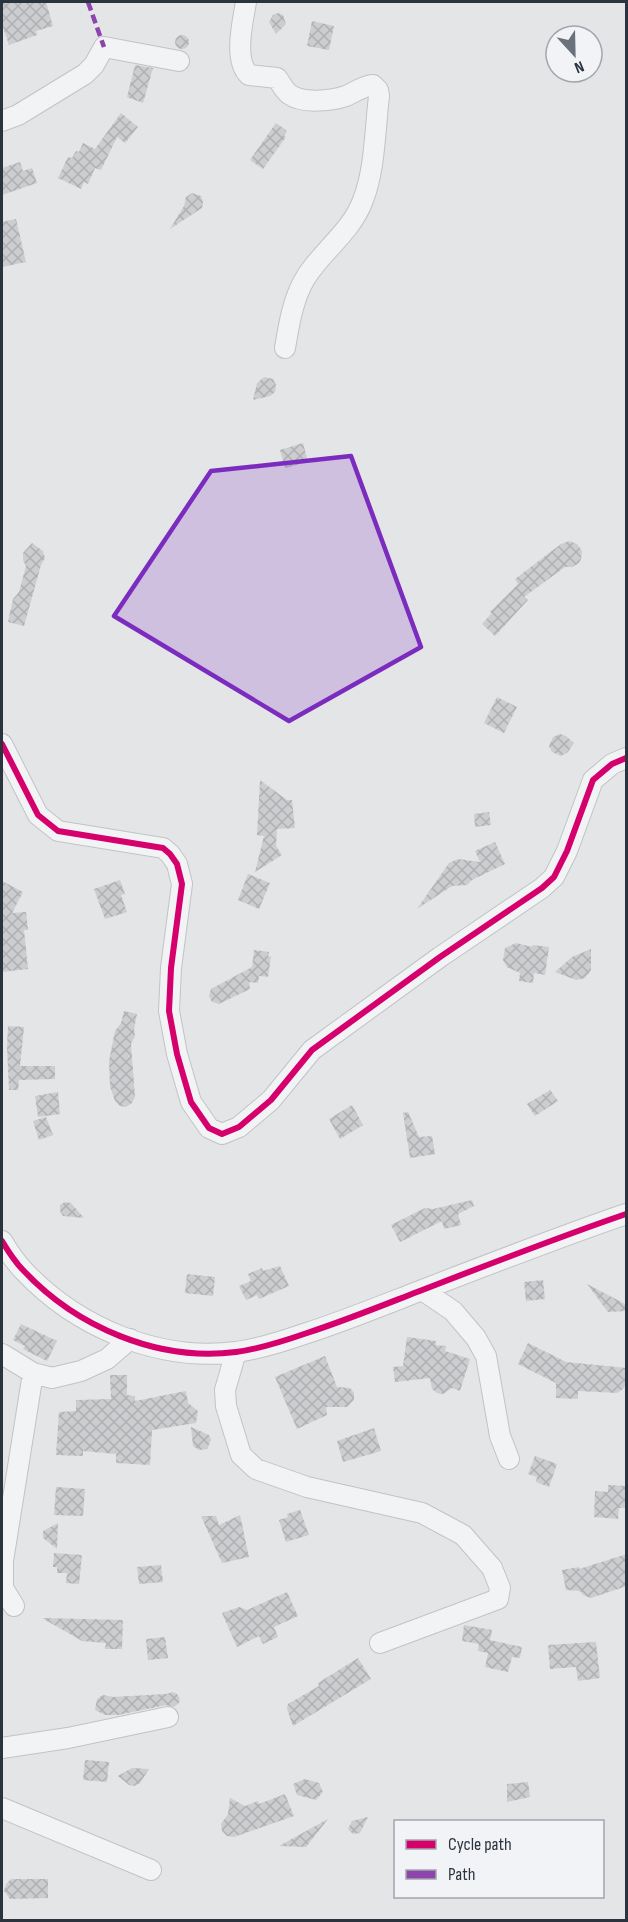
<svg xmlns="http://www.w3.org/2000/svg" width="628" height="1922" font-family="'Sofia Sans Condensed',sans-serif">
	<defs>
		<pattern id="building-cross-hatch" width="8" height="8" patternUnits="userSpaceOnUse" patternTransform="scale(1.5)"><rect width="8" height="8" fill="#cbcdcf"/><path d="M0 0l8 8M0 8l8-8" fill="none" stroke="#aeb0b3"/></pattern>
	</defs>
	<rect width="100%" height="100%" fill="#e3e5e7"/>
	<path fill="url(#building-cross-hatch)" d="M2 2H46L53 26 36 31 37 35 9 45 2 24Z
		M278 13 283 15 286 24 276 34 269 22 273 15Z
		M312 21 334 26 329 50 307 46Z
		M175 42a7 7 0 1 1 14 0a7 7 0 1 1-14 0Z
		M135 65 153 68 143 103 127 97Z
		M121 113 138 127 125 143 117 137 101 170 95 168 88 184 84 182 81 189 58 178 68 157 72 158 76 151 79 152 83 143 95 149Z
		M276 123 287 131 284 136 286 137 263 169 250 160Z
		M20 162 23 171 32 168 37 183 2 195V168Z
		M192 193 201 196 203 202 202 208 170 229 184 206 186 197Z
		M16 219 26 262 2 267V222Z
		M264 377 273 379 276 385 275 392 270 396 253 400 257 383Z
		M303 443 308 462 285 468 280 450Z
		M569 541 577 544 582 551 581 559 579 563 572 567H565L524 597 528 600 495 636 482 624 492 613 490 612 518 584 515 579 561 544Z
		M32 543 43 551 45 558 41 565 24 626 8 622 13 599 19 592 26 566 23 560V553Z
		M497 697 517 707 504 733 484 723Z
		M560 734 566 736 574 743 568 752 561 756 552 752 549 746 553 737Z
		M260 780 287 800H292L295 828 277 829 276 846 282 855 255 872 264 836 257 835Z
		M489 812 491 825 475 827 474 814Z
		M495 842 505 864 472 880 467 885 452 886 417 909 449 863 458 859 480 862 475 851Z
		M248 874 270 883 259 909 238 900Z
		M120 880 125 894 121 895 127 912 105 919 94 889Z
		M2 881 23 892 12 913 26 912 28 930H24L28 969 2 972Z
		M516 943 532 947V945L549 947 545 975 534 973 533 983 519 981 520 973 507 967 503 960 505 948Z
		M591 949V970L585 978 576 980 555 972 572 957Z
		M254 950 269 952 268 957 271 956 268 977 259 976 258 983 249 982 250 989 219 1004 212 1002 209 996 211 989 252 967Z
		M124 1011 137 1014 134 1029 135 1036 131 1044 135 1097 132 1103 126 1107 120 1106 115 1101 110 1086 109 1061 115 1031 121 1023Z
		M8 1026 24 1027 20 1066H55V1079L19 1080 18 1090H9L7 1047Z
		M550 1090 558 1101 535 1116 527 1104Z
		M58 1092 60 1114 38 1117 35 1096Z
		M352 1105 363 1125 340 1139 329 1119Z
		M408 1112 419 1137 432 1136 435 1154 410 1158 403 1113Z
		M46 1117 53 1135 39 1140 33 1121Z
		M472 1200 474 1206 458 1214 461 1225 444 1229 442 1221 400 1242 391 1225 425 1208 433 1209Z
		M65 1202 71 1203 84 1218 63 1216 60 1211V1205Z
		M280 1266 289 1286 259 1299 257 1295 246 1300 239 1286 251 1281 248 1274 262 1268 263 1271Z
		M187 1274 215 1277 213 1296 185 1293Z
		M543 1280 545 1299 526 1301 524 1282Z
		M587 1284 627 1305V1311L608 1312Z
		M21 1324 57 1341 47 1361 23 1349 25 1346 13 1340Z
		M407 1337 436 1341V1345L446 1346 445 1351 470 1359 460 1391 452 1388 443 1394 437 1393 432 1389 430 1378 395 1382 393 1367 403 1366Z
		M528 1343 566 1362 627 1368V1383L623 1389 617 1393 578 1391V1399L556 1398V1383L518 1364Z
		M325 1356 337 1387 350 1388 354 1393V1400L347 1407H326L327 1415 297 1429 275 1377Z
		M110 1375H127V1395L135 1396V1401L186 1391 188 1403 198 1411 196 1423 152 1430 150 1465 116 1463V1454L83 1451V1456L56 1455 59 1412 76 1411V1400L111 1399Z
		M191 1427 209 1435 211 1440 207 1449 199 1450 193 1446Z
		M374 1428 381 1451 343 1462 337 1441Z
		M535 1456 557 1464 549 1487 536 1482 537 1477 528 1474Z
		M608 1485 627 1486V1508H619L618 1519 594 1517 595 1491 608 1492Z
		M56 1487 85 1489 83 1516 54 1515Z
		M300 1510 309 1535 286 1542 279 1520 288 1517 287 1514Z
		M240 1515 249 1557 222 1563 201 1516H216L219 1525Z
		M58 1523 57 1549 43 1538V1531Z
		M54 1553 82 1555 79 1584 66 1583 67 1573H57V1567H53Z
		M627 1554V1586L591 1598 583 1595 580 1591 566 1590 562 1570 579 1567V1569Z
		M161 1565 163 1582 139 1584 137 1567Z
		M287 1592 298 1616 274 1627 278 1637 263 1644 259 1636 237 1647 222 1613 239 1607 247 1610Z
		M42 1618 123 1620 122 1649H105L106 1643 82 1641Z
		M464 1625 492 1630 490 1640 522 1647 520 1658 512 1657 508 1672 485 1667 488 1653 478 1651 479 1644 462 1641Z
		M165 1637 168 1658 148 1660 146 1639Z
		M596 1642 600 1678 578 1681 576 1667 550 1669 548 1645Z
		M358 1658 371 1679 293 1726 287 1709 288 1704 319 1686 318 1683Z
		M173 1692 177 1694 180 1699 179 1703 174 1707 166 1705 118 1715H105L95 1710 97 1699 103 1695 113 1697 166 1694Z
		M85 1760 109 1762 107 1782 83 1780Z
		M132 1768 149 1769 140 1783 134 1786 129 1785 118 1776Z
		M305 1779 319 1783 323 1792 316 1800 297 1795 293 1784Z
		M528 1782 530 1797 507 1802V1784Z
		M285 1794 294 1816 234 1837 227 1836 222 1831 221 1824 228 1814 230 1798 245 1806 258 1801 259 1804Z
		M368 1817 360 1833 353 1834 348 1829 352 1821Z
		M328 1819 306 1847 279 1846Z
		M11 1879H48V1898L10 1899 4 1891 6 1884Z"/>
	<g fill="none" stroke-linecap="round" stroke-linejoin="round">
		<g stroke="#c1c3c5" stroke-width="22">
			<path id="minor" d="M246 2C243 21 233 60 249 75L277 78C281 83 283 89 289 94 302 104 331 101 346 96 355 92 363 86 373 85L378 90 379 96C375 129 375 170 363 200 352 231 323 250 306 277 293 298 289 324 285 348
				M2 121 18 115 85 74 94 65 104 47 179 61
				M2 744 38 815 58 831 163 848 170 854 177 864 182 884 171 968 169 1011 177 1054 191 1102 209 1128 222 1134 239 1127 271 1100 312 1050 440 957 542 888 554 877 567 851 593 780 612 764 626 758
				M2 1241C8 1251 15 1262 23 1270 76 1327 158 1362 236 1352 260 1349 284 1341 307 1333 344 1321 381 1306 417 1292 487 1265 556 1238 626 1214
				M422 1290 453 1311 476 1338 486 1356 500 1436 509 1459
				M236 1352 225 1390 226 1406 241 1455 256 1469 307 1487 422 1513 463 1535 492 1568 500 1588 498 1599 380 1643
				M2 1354 33 1373 52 1378 81 1371 107 1359 130 1339
				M14 1606 3 1588V1561L33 1373
				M2 1748 68 1738 168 1717
				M2 1808 151 1870"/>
		</g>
		<use href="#minor" stroke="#f2f3f4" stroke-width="20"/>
		<path stroke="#8e44ad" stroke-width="4.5" stroke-dasharray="9 4.5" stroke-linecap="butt" d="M88 2 104 47"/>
		<g stroke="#f1f3f6" stroke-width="10">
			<path id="cycleway" d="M2 744 38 815 58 831 163 848 170 854 177 864 182 884 171 968 169 1011 177 1054 191 1102 209 1128 222 1134 239 1127 271 1100 312 1050 440 957 542 888 554 877 567 851 593 780 612 764 626 758
				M2 1241C8 1251 15 1262 23 1270 76 1327 158 1362 236 1352 260 1349 284 1341 307 1333 344 1321 381 1306 417 1292 487 1265 556 1238 626 1214"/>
		</g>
		<use href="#cycleway" stroke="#d6006c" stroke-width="6"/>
	</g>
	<path fill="#7b2cbf" fill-opacity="0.2" stroke="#7b2cbf" stroke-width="4.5" stroke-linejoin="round" d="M351 456 421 647 289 721 114 616 211 471Z"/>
	<rect width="628" height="1922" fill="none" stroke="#2b333f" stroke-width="6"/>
	<rect x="394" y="1820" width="210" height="78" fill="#f1f3f6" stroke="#a2a6ad" stroke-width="1.5"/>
	<rect x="406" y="1840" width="30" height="9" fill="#d6006c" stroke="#a2a6ad" stroke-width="1.5"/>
	<text x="448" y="1850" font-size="18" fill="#2b333f">Cycle path</text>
	<rect x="406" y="1870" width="30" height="9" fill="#8e44ad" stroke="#a2a6ad" stroke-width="1.5"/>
	<text x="448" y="1880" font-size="18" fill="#2b333f">Path</text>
	<g transform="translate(574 54) rotate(158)"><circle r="28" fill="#f1f3f6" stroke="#a2a6ad" stroke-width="1.5"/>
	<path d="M0-4.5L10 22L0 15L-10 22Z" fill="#6b717a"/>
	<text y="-9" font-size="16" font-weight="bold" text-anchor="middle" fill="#2b333f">N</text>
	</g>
</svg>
